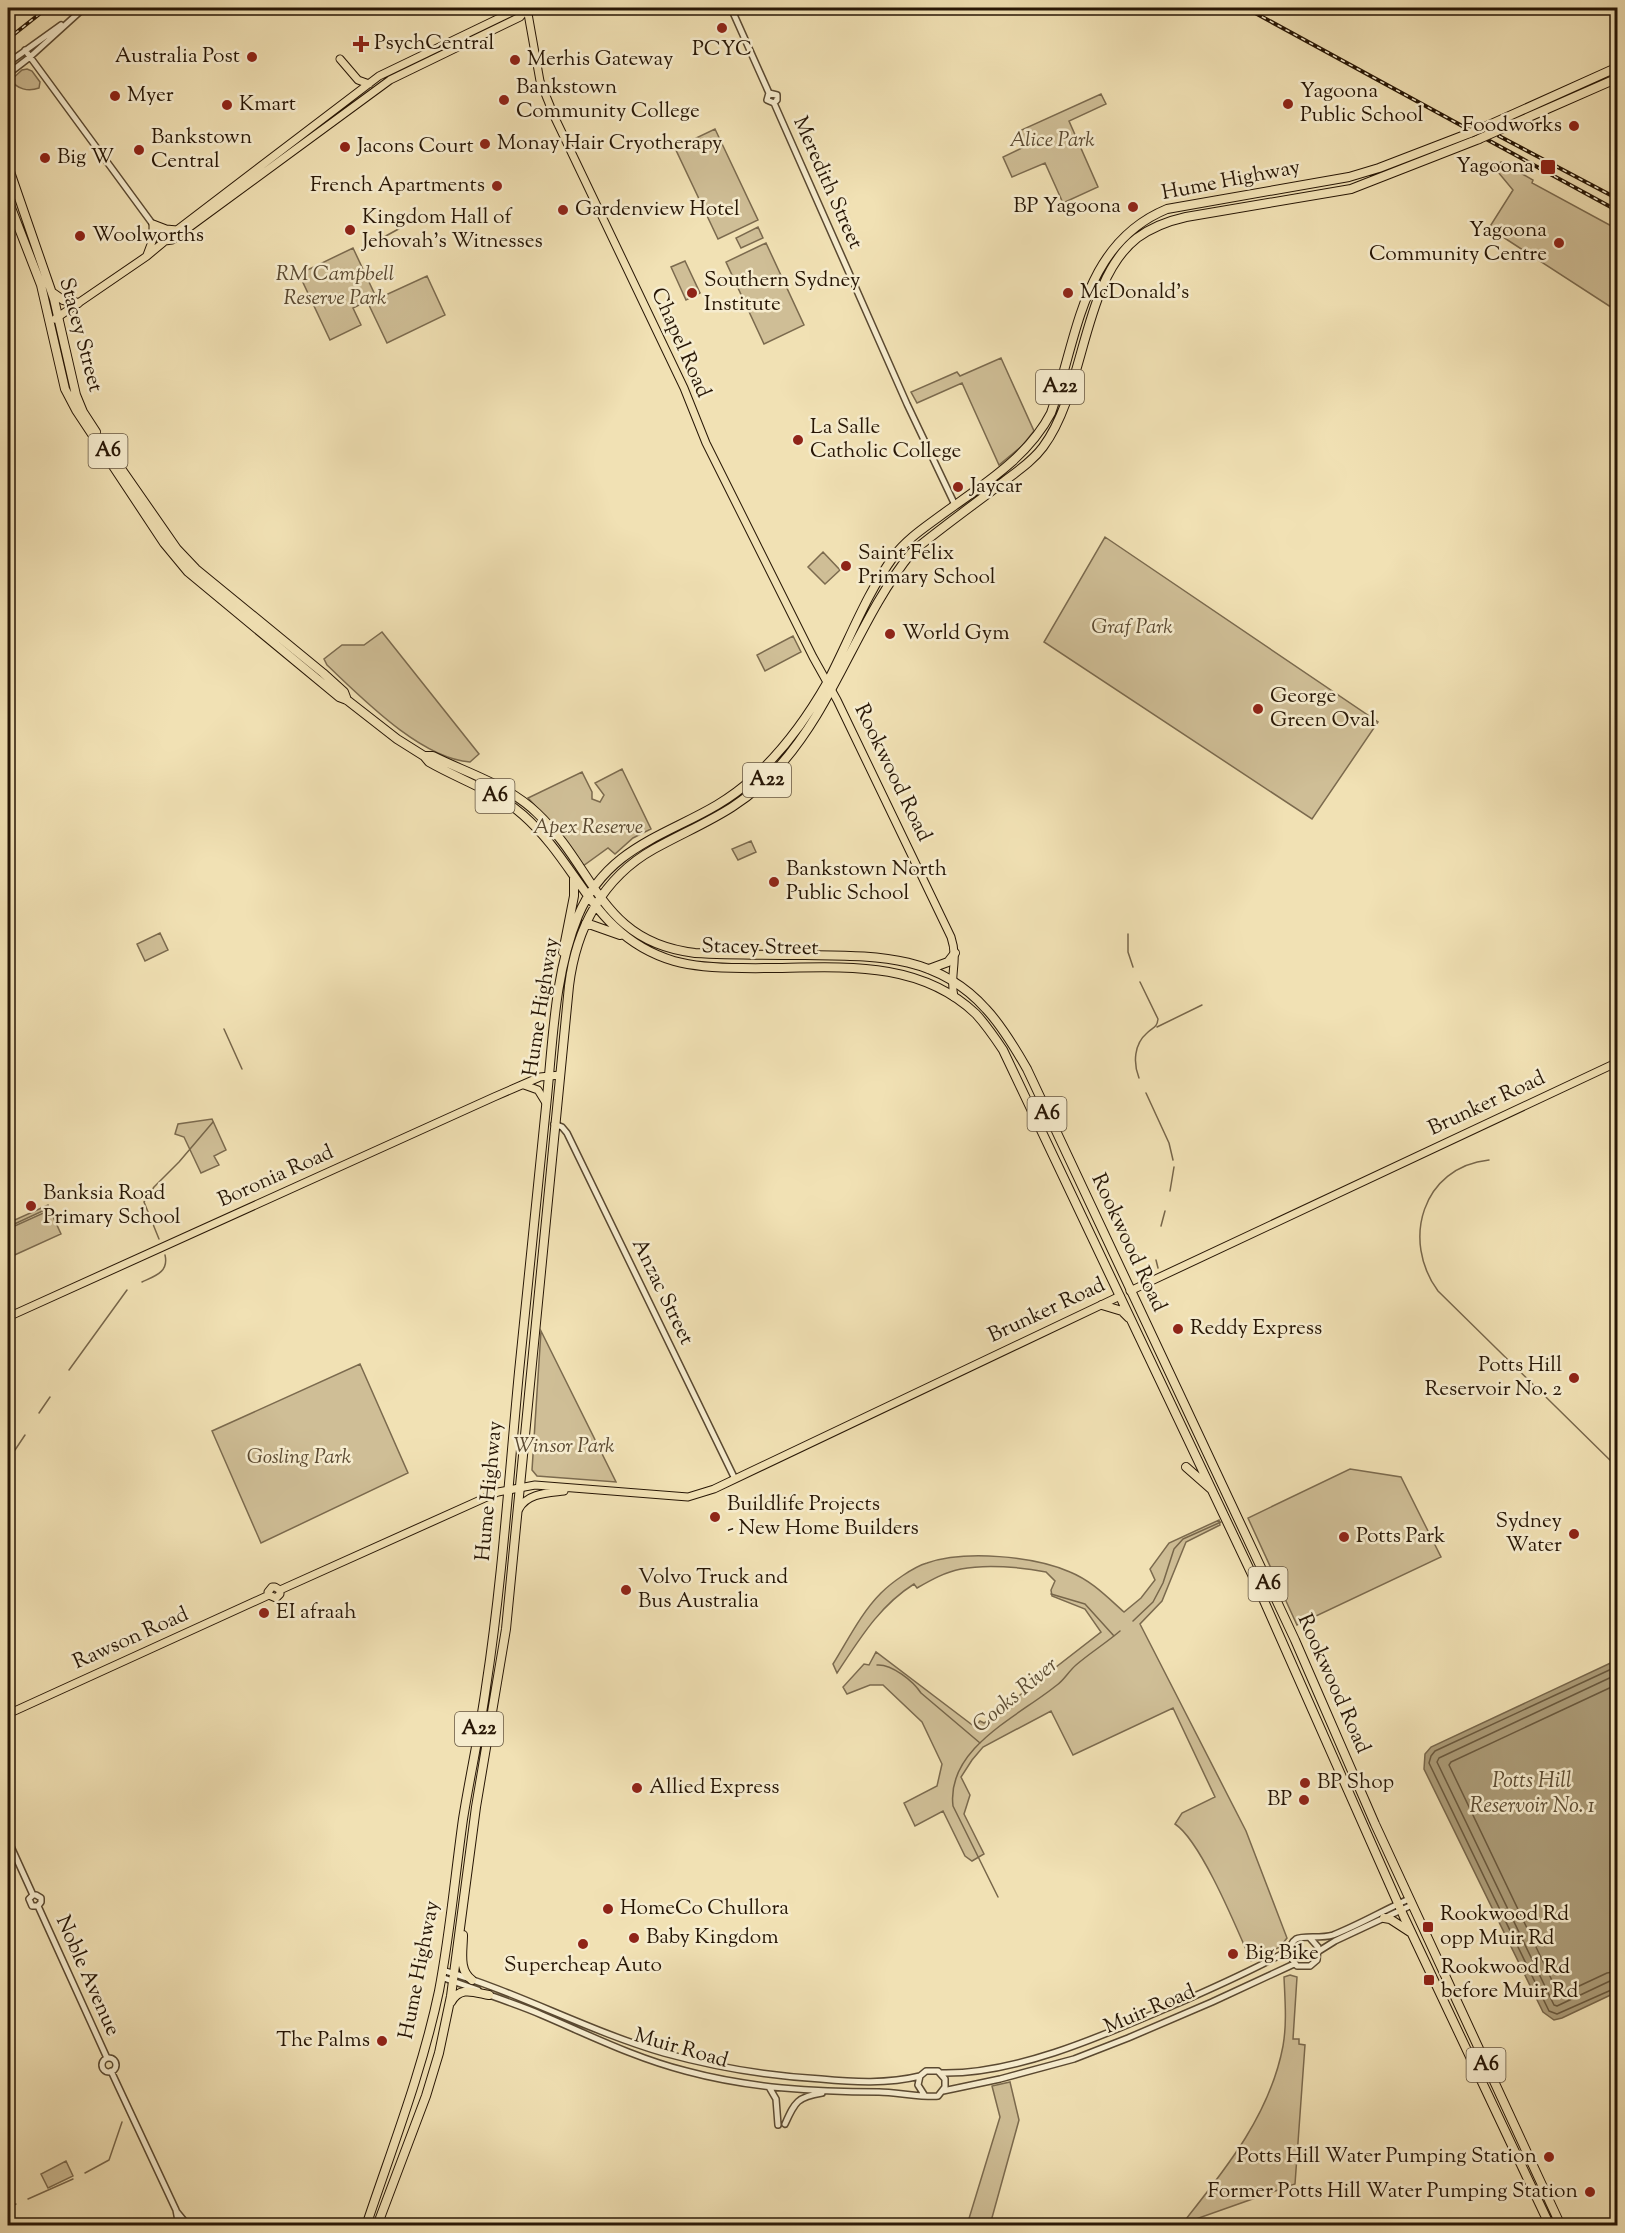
<svg xmlns="http://www.w3.org/2000/svg" width="1625" height="2233" font-family="'Sorts Mill Goudy',serif">
	<rect width="100%" height="100%" fill="#f1e1b4"/>
	<filter id="stains"><feTurbulence type="fractalNoise" baseFrequency=".00333" numOctaves="4"/><feColorMatrix values="0 0 0 0 .2 0 0 0 0 .09 0 0 0 0 .02 0 0 0 .5 -.17"/></filter>
	<radialGradient id="worn" r=".72"><stop offset=".6" stop-color="#630" stop-opacity="0"/><stop offset="1" stop-color="#630" stop-opacity=".3"/></radialGradient>
	<path fill="#cfbe96" stroke="#7b6a4e" stroke-width="1.5" d="M27 69 32 71 40 82 39 88C28 92 17 89 11 80L22 70Z
		M1101 94 1106 104 1069 121 1098 187 1063 203 1045 163 1012 177 1003 157 1024 147 1017 132Z
		M715 129 758 220 718 239 675 148Z
		M1501 162 1533 180 1532 183 1617 229V311L1489 228 1513 190 1493 166Z
		M758 227 763 238 741 248 736 238Z
		M766 243 804 325 764 344 726 262Z
		M353 248 377 299 427 276 445 315 387 343 367 301 353 308 361 325 330 340 299 274Z
		M685 261 700 293 686 300 671 267Z
		M1001 358 1034 431 1022 446 999 465 962 383 917 403 911 392 957 372 960 376Z
		M1105 537 1378 722 1312 819 1044 642Z
		M823 552 840 570 825 584 808 567Z
		M382 632 479 754 470 762C420 758 362 698 327 665L324 659 342 645H364Z
		M793 636 801 652 765 671 757 655Z
		M622 769 651 829 633 838 615 854 608 848 583 866 553 825 528 798 582 772 592 792V799L600 802 604 795 595 783Z
		M751 841 756 852 738 860 732 849Z
		M160 933 168 950 145 961 137 944Z
		M212 1119 226 1150 214 1156 219 1165 201 1173 184 1137 175 1134 178 1124Z
		M48 1205 49 1208 8 1227V1223Z
		M50 1210 61 1234 8 1258V1229Z
		M541 1331 616 1482 537 1476 532 1470Z
		M360 1364 408 1473 261 1543 212 1431Z
		M1350 1469 1401 1477 1441 1557 1297 1625 1248 1518Z
		M1219 1520 1220 1525 1186 1542 1162 1601 1140 1624 1246 1831 1287 1938 1280 1947 1251 1961C1237 1929 1201 1841 1175 1824L1182 1813 1215 1797 1173 1708 1073 1755 1051 1711 983 1747 972 1760 961 1777 970 1795 964 1814 984 1854 972 1861 965 1856 943 1811 915 1826 904 1803 937 1786 942 1764 922 1722 883 1685H870L847 1694 843 1687 864 1664 869 1665 876 1652 975 1727 980 1721 984 1723 1101 1632 1085 1609 1052 1596 1051 1590 1055 1581 1046 1572C1021 1567 986 1564 961 1569 945 1572 931 1580 917 1588L914 1584C879 1606 859 1640 837 1673L833 1664C848 1640 861 1613 881 1593 891 1583 913 1567 927 1563 965 1550 1034 1556 1070 1572 1092 1581 1107 1597 1124 1612L1141 1598 1155 1580 1150 1569 1169 1543Z
		M1290 1975 1297 1977 1293 2039H1299V2044L1305 2045 1295 2184 1182 2224C1225 2170 1270 2115 1283 2046 1287 2023 1285 2000 1284 1977Z
		M1010 2082 1019 2120 990 2225H967L1000 2117 992 2086Z
		M66 2161 73 2176 48 2188 41 2174Z"/>
	<path fill="#ac9c78" stroke="#77664a" stroke-width="1.5" d="M1617 1660V1992L1562 2018 1554 2020 1543 2012 1424 1769 1425 1754 1431 1747Z"/>
	<g fill="none" stroke-linecap="round" stroke-linejoin="round">
		<path stroke="#6a593e" stroke-width="1.5" d="M1618 1666 1435 1751 1431 1756 1429 1763 1549 2011 1557 2014 1618 1987
			M1618 1674 1439 1758 1437 1762 1554 2005 1557 2006 1610 1981 1618 1980
			M1618 1684 1451 1762 1449 1765 1558 1993 1562 1994 1607 1973 1618 1971"/>
		<path stroke="#77664a" stroke-width="1.5" d="M373 243 404 226
			M1128 934V952L1133 967
			M1157 1027 1202 1005
			M224 1029 242 1069
			M1139 1078C1133 1063 1134 1044 1147 1033 1153 1027 1157 1028 1158 1019L1140 982
			M1146 1093 1169 1143 1173 1160
			M1489 1160C1422 1167 1401 1241 1438 1291L1618 1468
			M1170 1191 1174 1167
			M1161 1226 1165 1211
			M159 1239 144 1202 154 1187 179 1162 213 1122
			M1156 1260 1158 1268
			M142 1282C155 1276 169 1272 165 1255
			M69 1370 127 1290
			M39 1413 50 1397
			M15 1450 25 1435
			M8 1459 10 1458
			M1051 1594 1085 1604 1114 1636
			M1133 1621 1153 1602 1163 1583 1174 1549 1183 1539 1221 1522
			M877 1665C892 1664 913 1681 921 1693L980 1743
			M998 1897 953 1806C946 1748 1019 1716 1057 1685 1064 1680 1069 1671 1076 1665 1090 1653 1106 1643 1120 1631
			M85 2173 109 2160 122 2122
			M28 2199 73 2179
			M8 2208 16 2204"/>
		<g stroke="#5a4931" stroke-width="8">
			<path id="minor" d="M731 8 769 93
				M25 50 165 241
				M8 63 61 25
				M8 74 30 57 84 8
				M769 93 777 95V100L774 103
				M769 93 767 100 774 103
				M774 103 907 404 955 505
				M554 1124 562 1127 567 1133 735 1479
				M8 1840 33 1895
				M33 1895 29 1899 32 1906H38
				M33 1895H36L41 1898V1902L38 1906
				M38 1906 107 2058
				M1310 1938 1318 1947 1317 1960 1310 1966H1297L1289 1955C1289 1949 1290 1943 1296 1939 1303 1935 1321 1939 1333 1935 1359 1925 1384 1910 1409 1899
				M1319 1951 1335 1941 1412 1905
				M442 1970C518 1992 588 2031 664 2053 715 2067 767 2076 821 2079 853 2082 888 2084 920 2076
				M441 1977 478 1990
				M487 1994C505 2001 524 2007 542 2015 589 2035 635 2058 686 2071 749 2088 814 2092 879 2092 894 2092 928 2098 938 2096L945 2087V2079L938 2071H926L920 2076 918 2085 925 2096
				M102 2065a7 7 0 1 1 14 0a7 7 0 1 1-14 0Z
				M111 2071 176 2210 179 2226
				M941 2073C1018 2075 1111 2032 1181 2002 1217 1986 1254 1970 1289 1950
				M769 2087 776 2099 778 2125
				M943 2091 1000 2079 1074 2059 1128 2038 1212 2002 1294 1964
				M785 2124C795 2102 797 2097 822 2093
				M177 2212 186 2223"/>
		</g>
		<g stroke="#271605" stroke-width="9">
			<path id="major" d="M527 8 540 81 555 118 684 388 706 443 813 657 837 700 951 937C959 961 949 975 954 997
				M340 59 358 80 369 84
				M165 241 172 240 390 80 520 17 527 8
				M147 255 153 239V224L166 229 177 230
				M55 319 147 256 165 241 169 236 379 76 516 10 528 8
				M524 1085 538 1090 546 1103
				M1130 1291 1618 1062
				M8 1317 494 1097 540 1077 560 1075
				M519 1509C527 1493 548 1493 564 1491
				M280 1590 498 1492 535 1485 688 1497 714 1489 1120 1296
				M269 1595 268 1592 272 1587H275L280 1590
				M269 1595 276 1598 280 1594V1590
				M8 1714 269 1595"/>
		</g>
		<g stroke="#271605" stroke-width="10">
			<path id="highway" d="M1489 125 1618 67
				M1497 131 1618 78
				M8 166 54 299 76 395 83 412 96 432
				M8 200 41 285 65 389 76 410 117 472 164 543 188 572 339 697 347 700 397 739 424 756 429 762C460 780 496 791 523 815 580 865 593 937 674 961 696 967 719 968 742 968 822 970 912 953 976 1014 986 1025 995 1038 1003 1050L1257 1585 1404 1917 1550 2226
				M53 293 63 300 78 303
				M113 457 177 549 196 569 323 673 344 692 347 700
				M424 756H433C469 774 508 785 537 813 596 869 600 942 695 953 732 955 768 955 805 955 873 956 936 953 986 1009 1002 1026 1015 1048 1027 1069L1295 1640 1375 1824 1561 2226
				M586 923 620 935
				M563 952 574 896V878
				M929 969 948 962 955 953
				M1102 1305 1122 1311 1129 1318
				M1186 1467 1211 1489
				M1384 1918 1390 1919 1410 1932
				M463 1935C463 1951 458 1970 472 1980
				M451 2002C460 1986 473 1992 489 1995
				M366 2226C392 2148 422 2072 439 1991 450 1934 455 1876 463 1819 470 1775 480 1731 486 1687 502 1583 509 1477 519 1372 528 1280 537 1188 547 1097 553 1037 555 972 578 916 613 832 695 833 752 779 782 752 807 718 827 683 849 641 866 594 894 556 907 539 924 528 940 516 981 486 1027 459 1051 413 1078 337 1082 244 1167 209L1349 177 1379 168 1470 133
				M377 2226 426 2096 439 2053 451 1996 476 1807 506 1629 569 986C576 929 602 878 654 849 701 823 737 812 775 771 835 707 857 620 912 552 941 528 972 506 1002 483 1016 472 1032 462 1043 447 1086 389 1082 281 1137 238 1152 227 1168 221 1186 217L1351 189 1479 139"/>
		</g>
		<use href="#minor" stroke="#f6ecce" stroke-width="5"/>
		<use href="#major" stroke="#f1e1b4" stroke-width="7"/>
		<use href="#highway" stroke="#f1e1b4" stroke-width="8"/>
		<g stroke="#271605" stroke-width="4">
			<path id="rail" d="M1246 8 1618 211
				M8 39 47 8
				M1499 136 1618 199"/>
		</g>
		<use href="#rail" stroke="#f6ecce" stroke-width="1.5" stroke-dasharray="4.5" stroke-linecap="butt"/>
		<g stroke="#271605" stroke-width="10" stroke-linecap="butt">
			<path id="highway-bridge" d="M1470 133 1489 125
				M1479 139 1497 131"/>
		</g>
		<use href="#highway-bridge" stroke="#f1e1b4" stroke-width="8"/>
	</g>
	<g fill="#8f2418" stroke="#f6ecce" stroke-width="2">
		<circle cx="722" cy="28" r="6"/>
		<path d="M358 35h6v6h6v6h-6v6h-6v-6h-6v-6h6z"/>
		<circle cx="252" cy="57" r="6"/>
		<circle cx="515" cy="60" r="6"/>
		<circle cx="115" cy="96" r="6"/>
		<circle cx="504" cy="100" r="6"/>
		<circle cx="1288" cy="104" r="6"/>
		<circle cx="227" cy="105" r="6"/>
		<circle cx="1574" cy="126" r="6"/>
		<circle cx="485" cy="144" r="6"/>
		<circle cx="345" cy="147" r="6"/>
		<circle cx="139" cy="150" r="6"/>
		<circle cx="45" cy="158" r="6"/>
		<rect x="1540" y="159" width="16" height="16" rx="3"/>
		<circle cx="497" cy="186" r="6"/>
		<circle cx="1133" cy="207" r="6"/>
		<circle cx="563" cy="210" r="6"/>
		<circle cx="350" cy="230" r="6"/>
		<circle cx="80" cy="236" r="6"/>
		<circle cx="1559" cy="243" r="6"/>
		<circle cx="692" cy="293" r="6"/>
		<circle cx="1068" cy="293" r="6"/>
		<circle cx="798" cy="440" r="6"/>
		<circle cx="958" cy="487" r="6"/>
		<circle cx="846" cy="566" r="6"/>
		<circle cx="890" cy="634" r="6"/>
		<circle cx="1258" cy="709" r="6"/>
		<circle cx="774" cy="882" r="6"/>
		<circle cx="31" cy="1206" r="6"/>
		<circle cx="1178" cy="1329" r="6"/>
		<circle cx="1574" cy="1378" r="6"/>
		<circle cx="715" cy="1517" r="6"/>
		<circle cx="1574" cy="1534" r="6"/>
		<circle cx="1344" cy="1537" r="6"/>
		<circle cx="626" cy="1590" r="6"/>
		<circle cx="264" cy="1613" r="6"/>
		<circle cx="1305" cy="1783" r="6"/>
		<circle cx="637" cy="1788" r="6"/>
		<circle cx="1304" cy="1800" r="6"/>
		<circle cx="608" cy="1909" r="6"/>
		<rect x="1422" y="1921" width="12" height="12" rx="3"/>
		<circle cx="634" cy="1938" r="6"/>
		<circle cx="583" cy="1944" r="6"/>
		<circle cx="1233" cy="1954" r="6"/>
		<rect x="1423" y="1974" width="12" height="12" rx="3"/>
		<circle cx="382" cy="2041" r="6"/>
		<circle cx="1549" cy="2157" r="6"/>
		<circle cx="1590" cy="2192" r="6"/>
	</g>
	<g text-anchor="middle" dominant-baseline="central" stroke-width="5" stroke-linejoin="round" paint-order="stroke">
		<g fill="#f6ecce" stroke="#655641" stroke-width="1.5">
			<rect x="1036" y="370" width="48" height="34" rx="4.5"/>
			<rect x="88.5" y="434" width="39" height="34" rx="4.5"/>
			<rect x="743" y="763" width="48" height="34" rx="4.5"/>
			<rect x="475.5" y="779" width="39" height="34" rx="4.5"/>
			<rect x="1027.5" y="1097" width="39" height="34" rx="4.5"/>
			<rect x="1248.5" y="1567" width="39" height="34" rx="4.5"/>
			<rect x="455" y="1712" width="48" height="34" rx="4.5"/>
			<rect x="1466.5" y="2048" width="39" height="34" rx="4.5"/>
		</g>
		<g font-size="20" font-weight="bold" fill="#271605">
			<text x="1060" y="387">A22</text>
			<text x="108" y="451">A6</text>
			<text x="767" y="780">A22</text>
			<text x="495" y="796">A6</text>
			<text x="1047" y="1114">A6</text>
			<text x="1268" y="1584">A6</text>
			<text x="479" y="1729">A22</text>
			<text x="1486" y="2065">A6</text>
		</g>
		<g font-size="21" fill="#271605" stroke="#f6ecce" text-anchor="start">
			<text x="374" y="44">PsychCentral</text>
			<text x="722" y="50" text-anchor="middle">PCYC</text>
			<text x="240" y="57" text-anchor="end">Australia Post</text>
			<text x="527" y="60">Merhis Gateway</text>
			<text x="516" y="88">Bankstown<tspan x="516" dy="24">Community College</tspan></text>
			<text x="1300" y="92">Yagoona<tspan x="1300" dy="24">Public School</tspan></text>
			<text x="127" y="96">Myer</text>
			<text x="239" y="105">Kmart</text>
			<text x="1562" y="126" text-anchor="end">Foodworks</text>
			<text x="151" y="138">Bankstown<tspan x="151" dy="24">Central</tspan></text>
			<text x="497" y="144">Monay Hair Cryotherapy</text>
			<text x="357" y="147">Jacons Court</text>
			<text x="57" y="158">Big W</text>
			<text x="1534" y="167" text-anchor="end">Yagoona</text>
			<text x="485" y="186" text-anchor="end">French Apartments</text>
			<text x="1121" y="207" text-anchor="end">BP Yagoona</text>
			<text x="575" y="210">Gardenview Hotel</text>
			<text x="362" y="218">Kingdom Hall of<tspan x="362" dy="24">Jehovah's Witnesses</tspan></text>
			<text x="1547" y="231" text-anchor="end">Yagoona<tspan x="1547" dy="24">Community Centre</tspan></text>
			<text x="92" y="236">Woolworths</text>
			<text x="704" y="281">Southern Sydney<tspan x="704" dy="24">Institute</tspan></text>
			<text x="1080" y="293">McDonald's</text>
			<text x="810" y="428">La Salle<tspan x="810" dy="24">Catholic College</tspan></text>
			<text x="970" y="487">Jaycar</text>
			<text x="858" y="554">Saint Felix<tspan x="858" dy="24">Primary School</tspan></text>
			<text x="902" y="634">World Gym</text>
			<text x="1270" y="697">George<tspan x="1270" dy="24">Green Oval</tspan></text>
			<text x="786" y="870">Bankstown North<tspan x="786" dy="24">Public School</tspan></text>
			<text x="43" y="1194">Banksia Road<tspan x="43" dy="24">Primary School</tspan></text>
			<text x="1190" y="1329">Reddy Express</text>
			<text x="1562" y="1366" text-anchor="end">Potts Hill<tspan x="1562" dy="24">Reservoir No. 2</tspan></text>
			<text x="727" y="1505">Buildlife Projects<tspan x="727" dy="24">- New Home Builders</tspan></text>
			<text x="1562" y="1522" text-anchor="end">Sydney<tspan x="1562" dy="24">Water</tspan></text>
			<text x="1356" y="1537">Potts Park</text>
			<text x="638" y="1578">Volvo Truck and<tspan x="638" dy="24">Bus Australia</tspan></text>
			<text x="276" y="1613">EI afraah</text>
			<text x="1317" y="1783">BP Shop</text>
			<text x="649" y="1788">Allied Express</text>
			<text x="1292" y="1800" text-anchor="end">BP</text>
			<text x="620" y="1909">HomeCo Chullora</text>
			<text x="1440" y="1915">Rookwood Rd<tspan x="1440" dy="24">opp Muir Rd</tspan></text>
			<text x="646" y="1938">Baby Kingdom</text>
			<text x="1245" y="1954">Big Bike</text>
			<text x="583" y="1966" text-anchor="middle">Supercheap Auto</text>
			<text x="1441" y="1968">Rookwood Rd<tspan x="1441" dy="24">before Muir Rd</tspan></text>
			<text x="370" y="2041" text-anchor="end">The Palms</text>
			<text x="1537" y="2157" text-anchor="end">Potts Hill Water Pumping Station</text>
			<text x="1578" y="2192" text-anchor="end">Former Potts Hill Water Pumping Station</text>
		</g>
		<g font-size="21" font-style="italic" fill="#594830" stroke="#f6ecce">
			<text x="1052" y="141">Alice Park</text>
			<text x="335" y="275">RM Campbell<tspan x="335" dy="24">Reserve Park</tspan></text>
			<text x="1132" y="628">Graf Park</text>
			<text x="588" y="828">Apex Reserve</text>
			<text x="564" y="1447">Winsor Park</text>
			<text x="299" y="1458">Gosling Park</text>
		</g>
		<g font-size="21" fill="#271605" stroke="#f6ecce">
			<text transform="translate(1231 181) rotate(-11)">Hume Highway</text>
			<text transform="translate(827 183) rotate(66)">Meredith Street</text>
			<text transform="translate(80 335) rotate(75)">Stacey Street</text>
			<text transform="translate(680 343) rotate(66)">Chapel Road</text>
			<text transform="translate(892 773) rotate(64)">Rookwood Road</text>
			<text transform="translate(760 948) rotate(1)">Stacey Street</text>
			<text transform="translate(542 1007) rotate(-81)">Hume Highway</text>
			<text transform="translate(1487 1104) rotate(-25)">Brunker Road</text>
			<text transform="translate(276 1177) rotate(-24)">Boronia Road</text>
			<text transform="translate(1128 1243) rotate(65)">Rookwood Road</text>
			<text transform="translate(662 1292) rotate(64)">Anzac Street</text>
			<text transform="translate(1047 1311) rotate(-25)">Brunker Road</text>
			<text transform="translate(490 1491) rotate(-85)">Hume Highway</text>
			<text transform="translate(131 1639) rotate(-24)">Rawson Road</text>
			<text transform="translate(1333 1684) rotate(66)">Rookwood Road</text>
			<text transform="translate(420 1970) rotate(-79)">Hume Highway</text>
			<text transform="translate(87 1976) rotate(66)">Noble Avenue</text>
			<text transform="translate(1150 2010) rotate(-23)">Muir Road</text>
			<text transform="translate(681 2049) rotate(16)">Muir Road</text>
		</g>
		<g font-size="22" font-style="italic" fill="#5c4c33" stroke="#f6ecce">
			<text transform="translate(1016 1696) rotate(-40)">Cooks River</text>
			<text x="1532" y="1782">Potts Hill<tspan x="1532" dy="25">Reservoir No. 1</tspan></text>
		</g>
	</g>
	<rect width="1625" height="2233" fill="none" stroke="#f1e1b4" stroke-width="30"/>
	<rect x="9" y="9" width="1607" height="2215" fill="none" stroke="#271605" stroke-width="3"/>
	<rect x="15" y="15" width="1595" height="2203" fill="none" stroke="#271605" stroke-width="1.5"/>
	<rect width="100%" height="100%" filter="url(#stains)"/>
	<rect width="100%" height="100%" fill="url(#worn)"/>
</svg>
